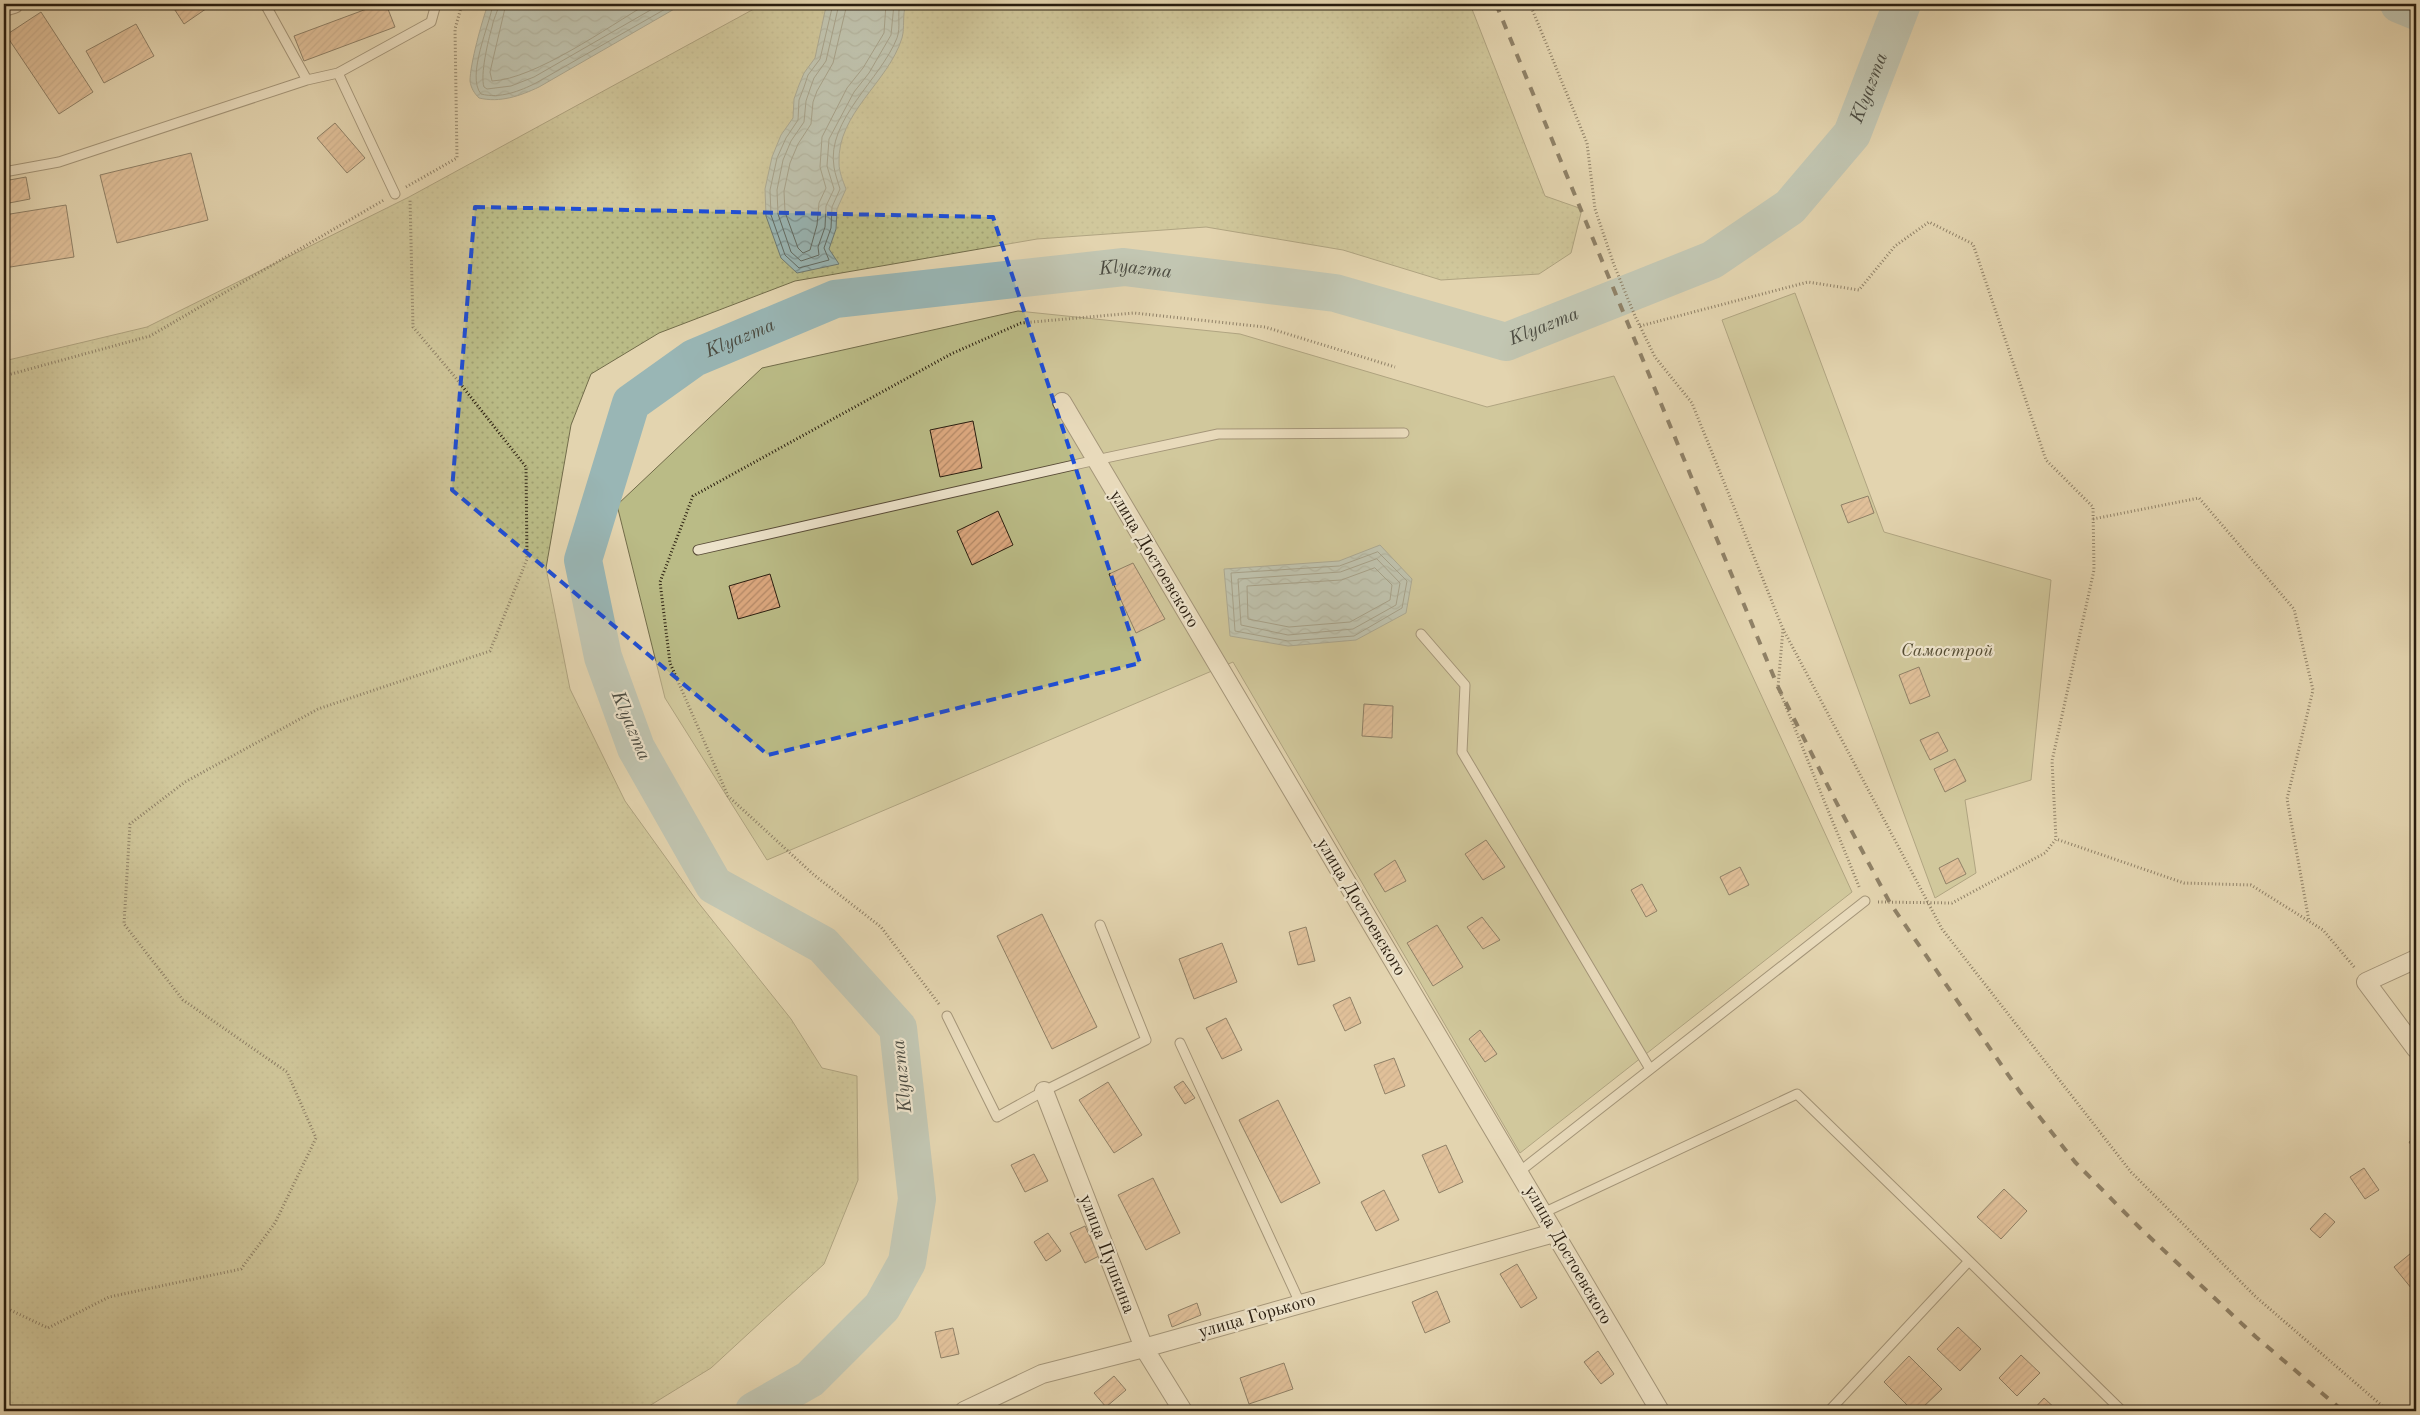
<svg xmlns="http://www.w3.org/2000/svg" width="2420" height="1415" font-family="'Old Standard TT',serif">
	<defs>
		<pattern id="grass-dots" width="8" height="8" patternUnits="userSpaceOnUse" patternTransform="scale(1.25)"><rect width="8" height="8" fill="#babb86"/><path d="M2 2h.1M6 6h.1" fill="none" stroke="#a0a072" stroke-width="1.8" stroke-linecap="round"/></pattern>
		<pattern id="water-waves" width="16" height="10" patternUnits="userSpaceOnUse" patternTransform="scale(1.25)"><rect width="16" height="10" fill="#99b6b5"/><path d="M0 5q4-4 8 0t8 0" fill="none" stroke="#7d9392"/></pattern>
		<pattern id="building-hatch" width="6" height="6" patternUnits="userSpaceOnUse" patternTransform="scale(1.25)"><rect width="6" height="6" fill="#dca87f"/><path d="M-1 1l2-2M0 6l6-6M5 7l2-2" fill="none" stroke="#b28866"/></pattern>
	</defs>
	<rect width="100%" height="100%" fill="#e3d4af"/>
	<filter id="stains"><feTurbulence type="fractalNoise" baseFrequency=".004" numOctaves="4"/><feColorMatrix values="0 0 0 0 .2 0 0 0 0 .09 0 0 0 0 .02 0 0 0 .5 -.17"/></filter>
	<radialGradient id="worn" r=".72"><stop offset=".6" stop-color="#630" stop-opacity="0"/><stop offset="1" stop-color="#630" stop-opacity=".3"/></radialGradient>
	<path fill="url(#grass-dots)" stroke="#726c4a" d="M763 4H1470L1545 196 1582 209 1571 253 1539 274 1441 280 1343 250 1206 227 1037 239 795 281 659 333 591 374 571 425 546 568 570 689 625 801 697 901 791 1019 822 1068 857 1076 858 1180 824 1264 711 1368 641 1411H4V361L147 327 409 197Z"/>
	<path fill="#babb86" stroke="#726c4a" d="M1795 293 1884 532 2051 580 2031 780 1965 800 1976 873 1935 898 1722 320Z
		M1018 311 1240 334 1487 407 1614 376 1852 892 1520 1153 1233 662 767 860 665 698 617 505 762 368Z"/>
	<path fill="url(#water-waves)" stroke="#6c7973" d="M488 4H683L539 87C520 96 500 103 479 98 474 93 471 88 470 81 470 64 482 21 488 4Z
		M829 4H906C902 15 905 27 902 38 888 83 837 113 839 163 839 172 843 181 846 189L837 209 836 229 829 249 839 264 797 273 781 258 766 216 765 189 772 157 781 135 793 118 794 99 799 85 804 73 815 58 825 11Z
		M1380 545 1412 579 1406 613 1356 640 1288 646 1230 636 1224 569 1339 561Z"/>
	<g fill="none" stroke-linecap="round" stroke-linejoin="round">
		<path stroke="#616a62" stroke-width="1" d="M493 4C490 24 466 76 481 94 500 99 520 91 536 83L674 4
			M499 4C498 12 493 19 492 27 488 41 480 75 484 87L487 89 511 86 534 77 661 4
			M506 4 490 72 492 81C535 79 608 27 647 4
			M833 4 820 59 808 75 804 87 799 100 798 120 786 138 777 158 770 190 771 215 785 255 799 268 829 260 824 248 831 228 832 207 840 189C838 182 835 174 834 167 826 120 881 79 897 38 901 27 897 15 900 4
			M839 4 826 61 814 78 810 89 806 101 804 122 791 141 783 160 777 190 778 214 791 252 801 261 819 255 818 247 825 227 826 206 834 189 827 166 829 139 854 92 869 73 891 35 894 4
			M847 4 833 63 817 91 813 102 811 124 798 144 790 163 784 191 785 212 798 248 803 253 810 250 817 225 819 203 826 188 820 167 822 137 847 88 863 68 884 33 886 4
			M1378 552 1407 581 1402 608 1354 636 1288 641 1235 631 1231 573 1339 566Z
			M1377 559 1400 583 1396 605 1353 629 1288 635 1241 625 1238 579 1340 572Z
			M1375 568 1392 585 1390 600 1350 622 1289 627 1248 619 1247 586 1341 580Z"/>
		<g stroke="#99b6b5" stroke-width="38">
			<path d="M2399 4 2416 11"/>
			<path id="s1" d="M754 1411 810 1379 882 1307 907 1262 917 1199 898 1028 823 945 714 885 636 748 603 657 583 560 631 403 694 358 835 299 1124 267 1335 293 1506 342 1712 260 1790 207 1852 134 1902 4"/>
		</g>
	</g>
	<path fill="url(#building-hatch)" stroke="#291d0f" d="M171 4H213L184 24Z
		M380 4H386L395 27 304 61 294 36Z
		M41 12 93 92 59 114 6 35Z
		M136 24 154 56 104 83 86 51Z
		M335 123 365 158 347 173 317 138Z
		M191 153 208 220 117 243 100 175Z
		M26 177 30 199 4 204V181Z
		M66 205 74 257 4 268V215Z
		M973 421 982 468 940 477 930 430Z
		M1868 496 1874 513 1848 523 1841 505Z
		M998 511 1013 545 972 565 957 531Z
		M1133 563 1165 619 1136 633 1109 574Z
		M770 574 780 607 738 619 729 586Z
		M1919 667 1930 696 1910 704 1899 675Z
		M1364 704 1393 706 1392 738 1362 736Z
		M1938 732 1948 751 1930 760 1920 740Z
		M1955 759 1966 781 1945 792 1934 769Z
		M1486 840 1505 867 1483 880 1465 854Z
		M1958 858 1966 874 1946 884 1939 868Z
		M1395 860 1406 881 1385 892 1374 874Z
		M1740 867 1749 885 1729 895 1720 877Z
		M1642 884 1657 911 1646 917 1631 890Z
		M1042 914 1097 1027 1052 1049 997 936Z
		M1482 917 1500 940 1483 949 1467 927Z
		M1437 925 1463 967 1433 986 1407 943Z
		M1306 927 1315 961 1298 965 1289 932Z
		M1222 943 1237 982 1194 999 1179 959Z
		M1350 997 1361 1023 1345 1031 1333 1005Z
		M1226 1018 1242 1050 1222 1059 1206 1028Z
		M1480 1030 1497 1054 1485 1062 1469 1039Z
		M1394 1058 1405 1086 1385 1094 1374 1065Z
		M1183 1081 1195 1098 1185 1104 1174 1087Z
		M1108 1082 1142 1135 1114 1153 1079 1100Z
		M1278 1100 1320 1183 1281 1203 1239 1120Z
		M2416 1137V1152L2409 1142Z
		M1446 1145 1463 1182 1439 1193 1422 1155Z
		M1034 1154 1048 1181 1025 1192 1011 1165Z
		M2364 1168 2379 1190 2365 1199 2350 1177Z
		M1153 1178 1180 1233 1146 1250 1118 1195Z
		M2004 1189 2027 1211 2001 1239 1977 1217Z
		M1384 1190 1399 1220 1376 1231 1361 1202Z
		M2325 1213 2335 1222 2320 1238 2310 1229Z
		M1085 1226 1099 1256 1085 1263 1070 1233Z
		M1048 1233 1061 1251 1046 1261 1034 1242Z
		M2416 1249V1294L2394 1267Z
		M1517 1264 1537 1298 1521 1308 1500 1274Z
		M1437 1291 1450 1322 1425 1333 1412 1302Z
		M1197 1303 1201 1315 1172 1327 1168 1315Z
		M1958 1327 1981 1349 1960 1371 1937 1349Z
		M953 1328 959 1354 941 1358 935 1332Z
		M1598 1351 1614 1374 1601 1384 1584 1362Z
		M2021 1355 2040 1373 2017 1396 1999 1378Z
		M1909 1356 1942 1389 1919 1411H1913L1884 1382Z
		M1284 1363 1293 1389 1249 1404 1240 1378Z
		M1114 1376 1126 1390 1106 1407 1094 1393Z
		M2044 1398 2058 1411H2032Z"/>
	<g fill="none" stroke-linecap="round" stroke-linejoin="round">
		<g stroke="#584b37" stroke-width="11">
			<path id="lane" d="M338 73 431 22 436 4
				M307 80 338 73 395 194
				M4 172 59 162 307 80 265 4
				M698 550 1096 460 1218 434 1404 433
				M1421 634 1465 685 1462 752 1650 1069
				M947 1016 997 1117 1044 1091 1146 1040 1100 925
				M1180 1043 1300 1303
				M1519 1172 1865 901
				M1543 1213 1797 1094 1969 1261
				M1829 1411 1969 1261 2122 1411"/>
		</g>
		<g stroke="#584b37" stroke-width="20">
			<path id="street" d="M4 7 14 4
				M1062 402 1660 1411
				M2416 959 2366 982 2416 1049
				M1044 1091 1144 1348 1183 1411
				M964 1411 1042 1374 1144 1348 1554 1233"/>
		</g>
		<path stroke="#291d0f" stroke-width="3" stroke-dasharray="1 2.5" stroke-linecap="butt" d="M1530 4 1587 143 1595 209 1614 265 1635 316 1655 357 1692 403 1783 629 1942 929 2131 1172 2256 1297 2388 1411
			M406 187 457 158 455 29 462 4
			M1640 326 1808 282 1859 290 1895 246 1929 222 1973 244 2046 460 2093 507 2094 570 2052 761 2056 839
			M4 376 150 336 384 200
			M2093 519 2199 498 2294 609 2313 690 2287 799 2309 921
			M1783 629 1778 687 1860 889
			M1878 902 1952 903 2045 853 2056 839 2184 883 2251 885 2323 930 2355 968
			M939 1004 881 927 814 875 728 796 670 663 660 582 693 496 951 354 1021 323 1134 313 1265 327 1395 367
			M4 1307 48 1328 109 1297 241 1269 275 1223 316 1138 287 1072 183 1000 124 924 130 824 185 782 318 709 490 651 527 559 526 467 455 377 413 327 410 199"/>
		<use href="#lane" stroke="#ede3cb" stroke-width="9"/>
		<use href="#street" stroke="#ede3cb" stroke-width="18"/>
		<path stroke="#291d0f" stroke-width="4" stroke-dasharray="9 9" stroke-linecap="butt" d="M1496 4 1778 687 1834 798 1890 903 2020 1092 2075 1162 2140 1228 2256 1337 2343 1411"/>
	</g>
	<path d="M0 0H2420V1415H0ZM475 207 993 217 1140 663 768 755 452 490Z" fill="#e3d4af" fill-opacity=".55" fill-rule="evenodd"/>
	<path fill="none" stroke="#1d4ed8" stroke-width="4" stroke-dasharray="10 6" stroke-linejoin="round" d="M475 207 993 217 1140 663 768 755 452 490Z"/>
	<g text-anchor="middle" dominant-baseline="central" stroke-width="4.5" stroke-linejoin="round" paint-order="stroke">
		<g font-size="18" fill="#291d0f" stroke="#ede3cb">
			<text transform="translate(1154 559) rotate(59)">улица Достоевского</text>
			<text transform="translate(1361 907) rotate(59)">улица Достоевского</text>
			<text transform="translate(1107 1254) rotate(69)">улица Пушкина</text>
			<text transform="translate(1568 1255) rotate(60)">улица Достоевского</text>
			<text transform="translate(1257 1316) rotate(-16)">улица Горького</text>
		</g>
		<g font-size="18" font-style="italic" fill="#544c33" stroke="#ede3cb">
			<text x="1947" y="651">Самострой</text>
		</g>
		<g font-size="19" font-style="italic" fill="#4b4b41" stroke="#ede3cb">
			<text stroke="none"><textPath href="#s1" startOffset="2580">Klyazma</textPath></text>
			<text stroke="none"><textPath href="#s1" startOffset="1740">Klyazma</textPath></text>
			<text stroke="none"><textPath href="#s1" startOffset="2160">Klyazma</textPath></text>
			<text stroke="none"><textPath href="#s1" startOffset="1335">Klyazma</textPath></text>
			<text transform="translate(630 726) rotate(67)">Klyazma</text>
			<text transform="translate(903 1076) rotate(-96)">Klyazma</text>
		</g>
	</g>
	<rect width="2420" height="1415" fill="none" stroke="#e3d4af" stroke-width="20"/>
	<rect x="5" y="5" width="2410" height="1405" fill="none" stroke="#291d0f" stroke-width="2.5"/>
	<rect x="10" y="10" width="2400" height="1395" fill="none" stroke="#291d0f"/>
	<rect width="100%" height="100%" filter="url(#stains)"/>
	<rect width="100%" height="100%" fill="url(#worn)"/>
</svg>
